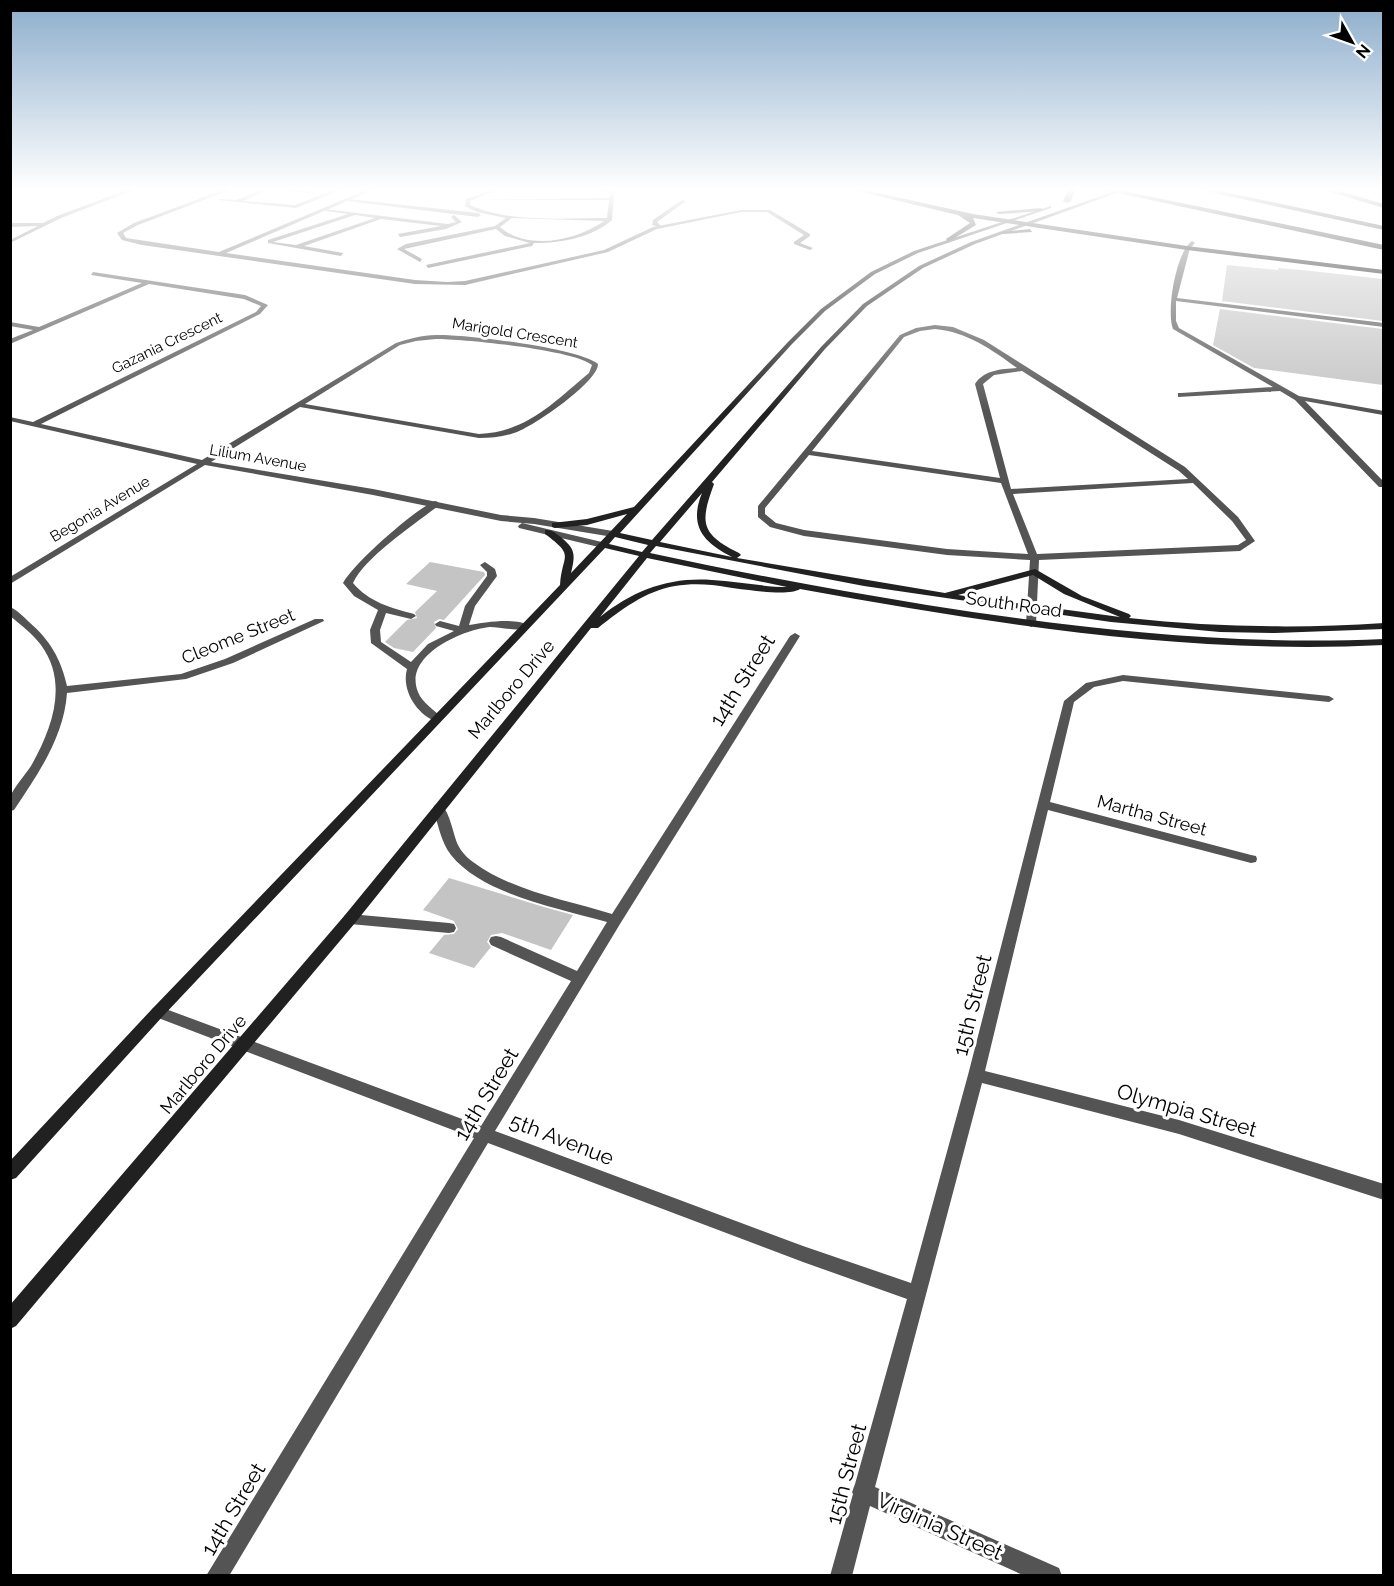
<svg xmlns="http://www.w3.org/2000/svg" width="1394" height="1586" font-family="Raleway,sans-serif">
	<rect width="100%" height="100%" fill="#fff"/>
	<path fill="#c4c4c4" d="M1227 265 1278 270V268L1302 270 1383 279V321L1222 301Z
		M1220 309 1383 329V385L1254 368 1213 345Z
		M430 562 484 572 485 575 444 620 439 619 434 622 436 628 413 652 394 648 385 642 407 620 417 618 415 612 437 591 406 584Z
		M449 878 544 907 573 915 551 950 502 933 491 935 487 942 491 947 474 968 429 953 444 935 454 934 458 929 454 921 423 910Z"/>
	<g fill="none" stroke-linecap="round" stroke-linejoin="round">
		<path fill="#545454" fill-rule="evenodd" d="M491 190H498L470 201V205C509 223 563 218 607 218L609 200H476L609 198 610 194 602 190H609L614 193 612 220C591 238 561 243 534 243L532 246 428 268 426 265 530 243 505 236 496 229 404 249 422 259 420 262 397 249 406 244 495 226 506 218 477 212 465 206 466 199ZM512 218 604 221C576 241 527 251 500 227Z
			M349 199 478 213 481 215 478 217 347 201Z
			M682 200 686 201 657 222 663 228 652 225 653 220Z
			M324 209 448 224 456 222 451 217 454 215 462 222 446 229 400 237 398 234 441 226 381 219 304 246 343 253 341 256 268 243V240L348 214 326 211ZM355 215 375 218 296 245 273 242Z
			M1192 241 1195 243 1190 248 1177 298 1384 323V327L1176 301V321L1179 328 1299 396 1384 411 1383 415 1305 401 1384 482V487H1379L1295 400 1280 391 1178 397V393H1181L1273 387 1173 329C1166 311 1176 252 1192 241Z
			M935 325 953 327 984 340 1185 467 1238 517 1255 541 1240 551 1039 560 1036 624 1031 627 1026 624 1030 560 947 555 804 536 770 527 758 517V506L900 335 916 328ZM935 329C967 332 991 349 1017 368 1001 369 984 370 975 384L1000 478 812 451 904 337 920 331ZM1022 371 1179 471 1188 479 1011 489 983 384 994 375ZM809 455 1001 483 1028 554 947 549 804 530 776 523 765 514V508ZM1193 483 1232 521 1246 540 1238 545 1037 554 1013 494Z
			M435 501 438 502V506C415 524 365 557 353 583 369 602 391 608 414 614L416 616 411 619 386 613 380 630 381 642 411 662 428 644 454 631 436 626 435 624 440 621 459 626 465 606 487 576V572L480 565 485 562 495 569 497 576 475 606 469 625C485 622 517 617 530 626 521 633 501 627 490 627 461 630 403 656 418 692 422 703 435 710 443 719L437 722C417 715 401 690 407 669L371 643 370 630 378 610 354 596 343 583C353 564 415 509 435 501Z
			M795 633 800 636 620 924 495 1131 803 1246 911 1283 968 1075 1064 701 1086 683 1123 675 1329 696 1334 699 1329 702 1123 681 1094 687 1074 702 1050 802 1251 855 1256 856 1257 859 1256 862 1251 863 1048 810 985 1071 1179 1120 1384 1184V1200L1179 1134 982 1083 875 1487 1059 1568 1062 1576H1025L870 1506 852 1576H830L853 1494 852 1492 855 1484 907 1299 803 1262 488 1143 229 1576H206L474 1138 153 1016 151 1012 153 1008 158 1006 163 1008 481 1126 571 981 491 945 489 941 491 937 496 936 501 937 577 971 607 922C559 908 483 895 451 855 441 842 438 824 433 808L435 805 439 804C449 807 453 834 458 845 461 851 467 858 473 862 512 891 566 900 612 914L790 636Z
			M350 914 449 923 454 924 456 928 454 932 449 933 350 924 345 923 343 919 345 915Z"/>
		<path fill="#545454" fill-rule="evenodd" d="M127 190H134L61 218 10 243V240L38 226 10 227V223H43L57 216Z
			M223 190H230L138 225 123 233 126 238 219 252 366 190H373L226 253 415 280 447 282 465 281 604 250 653 227 741 210H770L810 234V236L800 243 813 248 810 250 794 244V242L804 235 767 212H741L657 229 608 252 465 285 415 284 142 245 122 240 117 233 134 223Z
			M261 190H268L243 201 295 205 334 190H341L296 208 218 200 220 199 236 200Z
			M285 190H301L313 193 311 194Z
			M93 272 245 295 268 305 260 314 41 424 202 460 396 343C409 339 422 335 436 335 464 334 579 348 598 364 598 382 535 425 517 432 504 437 492 438 479 438L300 407 211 462 373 489 501 515 534 518 613 531 617 534 613 537 534 524 501 521 373 495 205 465 10 584V577L197 464 10 421V417L33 422 256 312 261 306 244 299 149 284 10 344V339L33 330 10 326V322L39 327 142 283 91 275ZM436 339C464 339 574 350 592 365L589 373C554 402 527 432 479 434L305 404 400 345 416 341Z
			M522 523 606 543 608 545 603 548 519 528 518 526Z
			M10 607C17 610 23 616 29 622 50 640 61 659 67 686L181 674 225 659 315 619H323L324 621 233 663 186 679 67 693C64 737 38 774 14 810L10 811C10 807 9 801 10 797 14 787 25 775 31 766 52 729 69 683 41 645 32 633 21 625 10 616Z"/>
		<path fill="#212121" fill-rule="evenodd" d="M1118 190H1125L975 244 923 268 867 306 825 349 712 482 714 484C700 522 700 534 739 553L741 555 737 558 945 593 1035 569 1082 596 1129 614 1131 616 1129 618C1214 627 1298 629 1384 623V629L1275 633 1220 632 1111 622 864 586 656 546 650 553C742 573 835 590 927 605 1080 629 1229 646 1384 639V645C1187 655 993 624 800 589 787 598 730 587 712 585 700 584 687 584 675 586 645 591 621 610 598 628H591L355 923 16 1326 10 1329V1305L345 915 639 556 605 548 163 1016 16 1178 10 1180V1161L153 1008 560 585C562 553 576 557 545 534V530C551 530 553 531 558 535 575 548 576 553 571 573L627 514 587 525 555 528 552 527V523L587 519 634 507 788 342 821 309 871 272 914 251 1051 206V208L918 253 875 274 825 311 792 344 620 533 652 540 821 347 863 304 919 266 971 242ZM702 493C689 525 702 542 732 557L660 542ZM615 537 648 545 642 552 609 544ZM647 558 787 587C762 587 737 581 712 580 669 577 634 590 600 617ZM1033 575 1064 594 1120 617 958 595Z"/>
		<path fill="#000" fill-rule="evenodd" d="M853 190H865L973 214 1187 246 1384 270V274L1187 250 973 218 976 225 948 242 946 239 970 223 958 215Z
			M1041 208 1043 211 999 214 996 212Z
			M1030 229 1032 232 1003 234 1000 232Z"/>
		<path fill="#000" fill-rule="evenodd" d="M1068 190H1075L1071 201 1067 203 1063 201Z
			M1104 190H1119L1384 245V250Z
			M1201 190H1216L1384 226V230Z
			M1324 190H1336L1384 204V208Z"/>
	</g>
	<linearGradient id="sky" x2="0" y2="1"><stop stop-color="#8cadcc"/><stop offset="0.46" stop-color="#fff"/><stop offset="1" stop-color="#fff" stop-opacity="0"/></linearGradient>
	<rect width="1394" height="412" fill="url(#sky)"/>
	<g text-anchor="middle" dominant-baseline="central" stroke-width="6" stroke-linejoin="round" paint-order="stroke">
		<g font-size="15" fill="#000" stroke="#fff">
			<text transform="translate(515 333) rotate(9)">Marigold Crescent</text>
			<text transform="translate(167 343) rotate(-26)">Gazania Crescent</text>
			<text transform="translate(258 458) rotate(10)">Lilium Avenue</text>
			<text transform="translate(100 509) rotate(-31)">Begonia Avenue</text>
		</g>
		<g font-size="18" fill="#000" stroke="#fff">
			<text transform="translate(1014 604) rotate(8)">South Road</text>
			<text transform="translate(238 636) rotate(-22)">Cleome Street</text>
			<text transform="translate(511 689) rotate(-50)">Marlboro Drive</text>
			<text transform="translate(1152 815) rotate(15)">Martha Street</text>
			<text transform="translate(203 1064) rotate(-50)">Marlboro Drive</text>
		</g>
		<g font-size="21" fill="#000" stroke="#fff">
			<text transform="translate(742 680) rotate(-58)">14th Street</text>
			<text transform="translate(972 1005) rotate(-76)">15th Street</text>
			<text transform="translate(486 1094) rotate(-59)">14th Street</text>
			<text transform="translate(1187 1110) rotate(16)">Olympia Street</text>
			<text transform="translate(562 1139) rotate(21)">5th Avenue</text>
			<text transform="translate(846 1474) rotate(-75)">15th Street</text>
			<text transform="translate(233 1509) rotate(-59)">14th Street</text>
			<text transform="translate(940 1526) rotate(24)">Virginia Street</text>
		</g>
	</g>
	<rect width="1394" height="1586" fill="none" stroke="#000000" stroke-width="24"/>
	<g transform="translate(1352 42) rotate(130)" stroke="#ffffff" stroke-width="4.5" paint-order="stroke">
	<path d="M0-4.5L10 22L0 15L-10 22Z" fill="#000000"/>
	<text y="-9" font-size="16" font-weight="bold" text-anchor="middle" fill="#000000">N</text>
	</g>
</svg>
